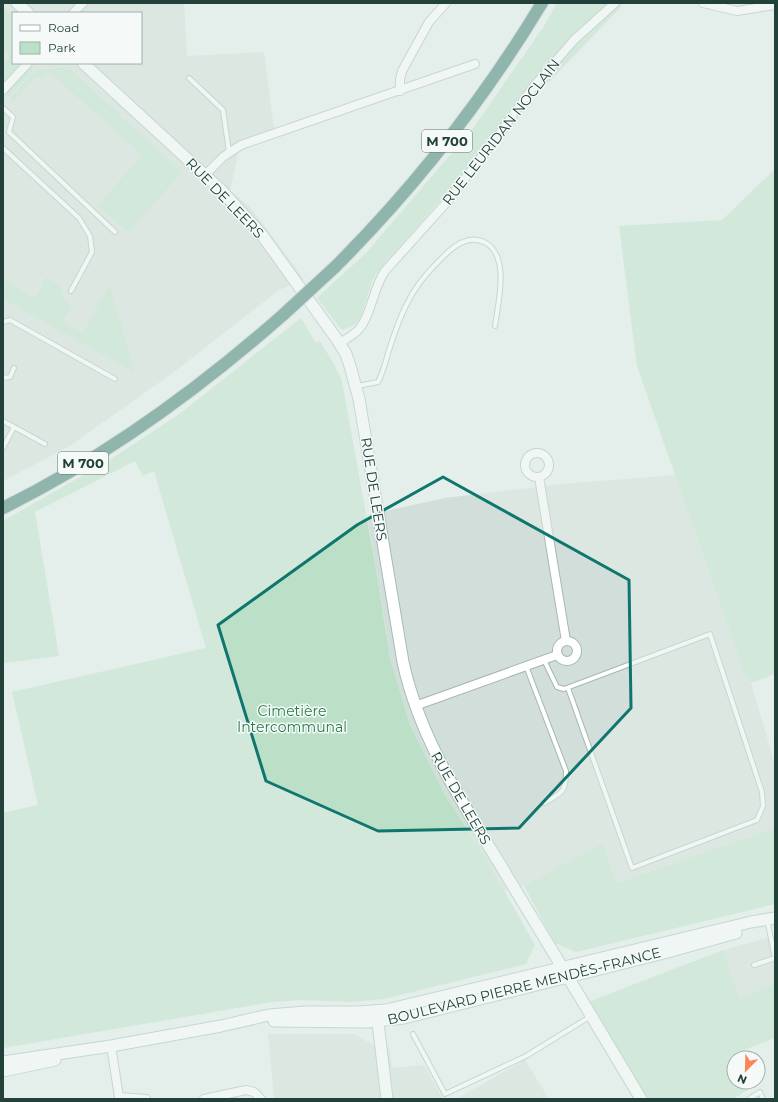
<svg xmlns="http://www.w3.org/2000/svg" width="778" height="1102" font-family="Montserrat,sans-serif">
	<rect width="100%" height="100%" fill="#e4eeea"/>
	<path fill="#d2ded9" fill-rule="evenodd" d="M3 3H184L187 56 264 52 274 129 240 141 238 154 230 190 251 208 304 279 279 290 170 375 68 447 3 481ZM13 13H141V63H13Z
		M675 475 744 672 751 683 775 764V828L617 883 602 845 524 886 504 890 484 855 445 795 410 725 390 658 384 617 367 515 445 498 562 484Z
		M775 936V984L739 998 723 950Z
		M268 1034H355L376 1047 389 1046 392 1068 424 1065 443 1099H274Z
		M525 1060 549 1099H456Z"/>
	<path fill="#bce0c7" d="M557 3H622L620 8 542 89 485 145 450 190 380 269 373 279 360 319 354 325 343 330 340 328 317 298 367 252 474 127 544 26Z
		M3 7 13 16V63H22L3 84V62L9 56 3 50Z
		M31 67 34 69 8 97 6 94Z
		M68 67 182 172 129 232 97 206 142 155 49 72 42 80 37 76 12 103 9 100 36 70Z
		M775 169V674L751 683 744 672 637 366 619 226 722 220Z
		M46 277C56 283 64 287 62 299L72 305 63 321 83 333 110 284 134 372 3 299V280L35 298Z
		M301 318 316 343 319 340 331 359 341 378 345 398 377 575 390 658 410 725 445 795 484 855 535 945 526 964 384 999 353 1002 301 1000 272 1002 3 1048V813L38 805 12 692 206 648 154 471 143 476 135 461 35 512 59 656 3 663V521L108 461 178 415Z
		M775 828V904L576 952 555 943 524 886 602 844 617 883Z
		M723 950 739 998 775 984V1038L739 1052 741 1058H734V1082H750L752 1087 733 1099H648L588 1002Z"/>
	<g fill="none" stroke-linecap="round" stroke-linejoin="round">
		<g stroke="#a6b7b2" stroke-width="6">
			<path id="lane" d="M189 78 223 110 229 152
				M3 108 13 117 9 132 115 232
				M3 148 79 218 90 236 92 252 71 291
				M3 322 10 320 115 379
				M3 378 10 377 14 368
				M357 386 378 382C384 371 386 359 390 347 395 332 400 316 408 302 417 283 433 266 448 252 459 242 472 235 486 243 510 257 498 303 495 326
				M3 421 45 444
				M3 448 14 427
				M544 660 557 687 564 689 710 634 762 792 763 806 757 820 632 868 568 688
				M526 666 566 771C566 793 562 793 544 803
				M768 924 775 958
				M754 965 775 958
				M413 1034 445 1094 526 1056 591 1016
				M749 1099 760 1092 763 1099"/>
		</g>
		<g stroke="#a6b7b2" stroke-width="10">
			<path id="street" d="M703 3 737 11 775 5
				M73 13 83 3
				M3 90 28 63
				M400 91V80L402 71 429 22 446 3
				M205 175 223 157 241 145 475 64
				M340 343C346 339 354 335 360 328 372 313 373 288 385 271L447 202 500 133 534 86 574 40 615 3
				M525 465a12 12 0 1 1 24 0a12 12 0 1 1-24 0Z
				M539 477 566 641
				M557 651a10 10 0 1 1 20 0a10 10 0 1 1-20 0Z
				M415 706 557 655
				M111 1046 119 1097 146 1099
				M204 1099 246 1090 254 1092 261 1099"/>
		</g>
		<g stroke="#a1bbb3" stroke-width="13">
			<path id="secondary" d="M17 3 28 13
				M83 63 221 190 262 235 336 338 346 354 350 366 359 399 403 662C420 741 466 808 507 876 552 950 597 1025 641 1099
				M377 1014 387 1099
				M274 1021 367 1022 404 1018 664 953 736 933
				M3 1062 111 1046 221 1026 269 1015 306 1012H358L386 1010 751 922 775 918
				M3 1071 55 1060"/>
		</g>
		<g stroke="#c1cac8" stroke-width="14">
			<path id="highway" d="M335 267C414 188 484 99 542 3
				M3 508C106 457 198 390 284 314"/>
		</g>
		<use href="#lane" stroke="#fff" stroke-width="4"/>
		<use href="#street" stroke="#fff" stroke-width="8"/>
		<use href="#secondary" stroke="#fff" stroke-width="11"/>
		<use href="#highway" stroke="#2b7064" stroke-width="12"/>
		<g stroke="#c1cac8" stroke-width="14" stroke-linecap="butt">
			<path id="highway-bridge" d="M284 314 335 267"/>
		</g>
		<use href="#highway-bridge" stroke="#2b7064" stroke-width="12"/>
	</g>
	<path d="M0 0H778V1102H0ZM443 477 629 580 631 708 519 828 378 831 266 781 218 625 357 525Z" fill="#e4eeea" fill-opacity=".55" fill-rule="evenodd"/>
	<path fill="none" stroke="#0f766e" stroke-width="3" stroke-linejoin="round" d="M443 477 629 580 631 708 519 828 378 831 266 781 218 625 357 525Z"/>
	<g text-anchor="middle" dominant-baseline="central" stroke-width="3" stroke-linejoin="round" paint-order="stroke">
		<g fill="#f5faf8" stroke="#617873" stroke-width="1">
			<rect x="422" y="130" width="50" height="22" rx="3"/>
			<rect x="58" y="452" width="50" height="22" rx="3"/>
		</g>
		<g font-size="13" font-weight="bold" fill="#22413a">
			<text x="447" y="141">M 700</text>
			<text x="83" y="463">M 700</text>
		</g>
		<g font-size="14" fill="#22413a" stroke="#f5faf8">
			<text transform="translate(501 132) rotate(-52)">RUE LEURIDAN NOCLAIN</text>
			<text transform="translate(225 198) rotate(46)">RUE DE LEERS</text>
			<text transform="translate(374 489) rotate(81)">RUE DE LEERS</text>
			<text transform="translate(461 798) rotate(60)">RUE DE LEERS</text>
			<text transform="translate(524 986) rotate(-14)">BOULEVARD PIERRE MENDÈS-FRANCE</text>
		</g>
		<g font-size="14" fill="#297b4c" stroke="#f5faf8">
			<text x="292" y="711">Cimetière<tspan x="292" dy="16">Intercommunal</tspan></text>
		</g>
	</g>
	<rect width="778" height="1102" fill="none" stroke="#22413a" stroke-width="8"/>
	<rect x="12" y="12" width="130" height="52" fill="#f5faf8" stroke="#a1b0ac"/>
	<rect x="20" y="25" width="20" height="6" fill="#ffffff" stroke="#a1b0ac"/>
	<text x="48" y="32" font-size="12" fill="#22413a">Road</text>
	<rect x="20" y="42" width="20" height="12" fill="#bce0c7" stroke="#a1b0ac"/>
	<text x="48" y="52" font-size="12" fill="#22413a">Park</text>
	<g transform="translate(746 1070) rotate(203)"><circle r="19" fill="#f5faf8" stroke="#a1b0ac"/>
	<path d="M0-3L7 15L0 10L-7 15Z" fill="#fa8556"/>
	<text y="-6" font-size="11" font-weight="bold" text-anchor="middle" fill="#22413a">N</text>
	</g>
</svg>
